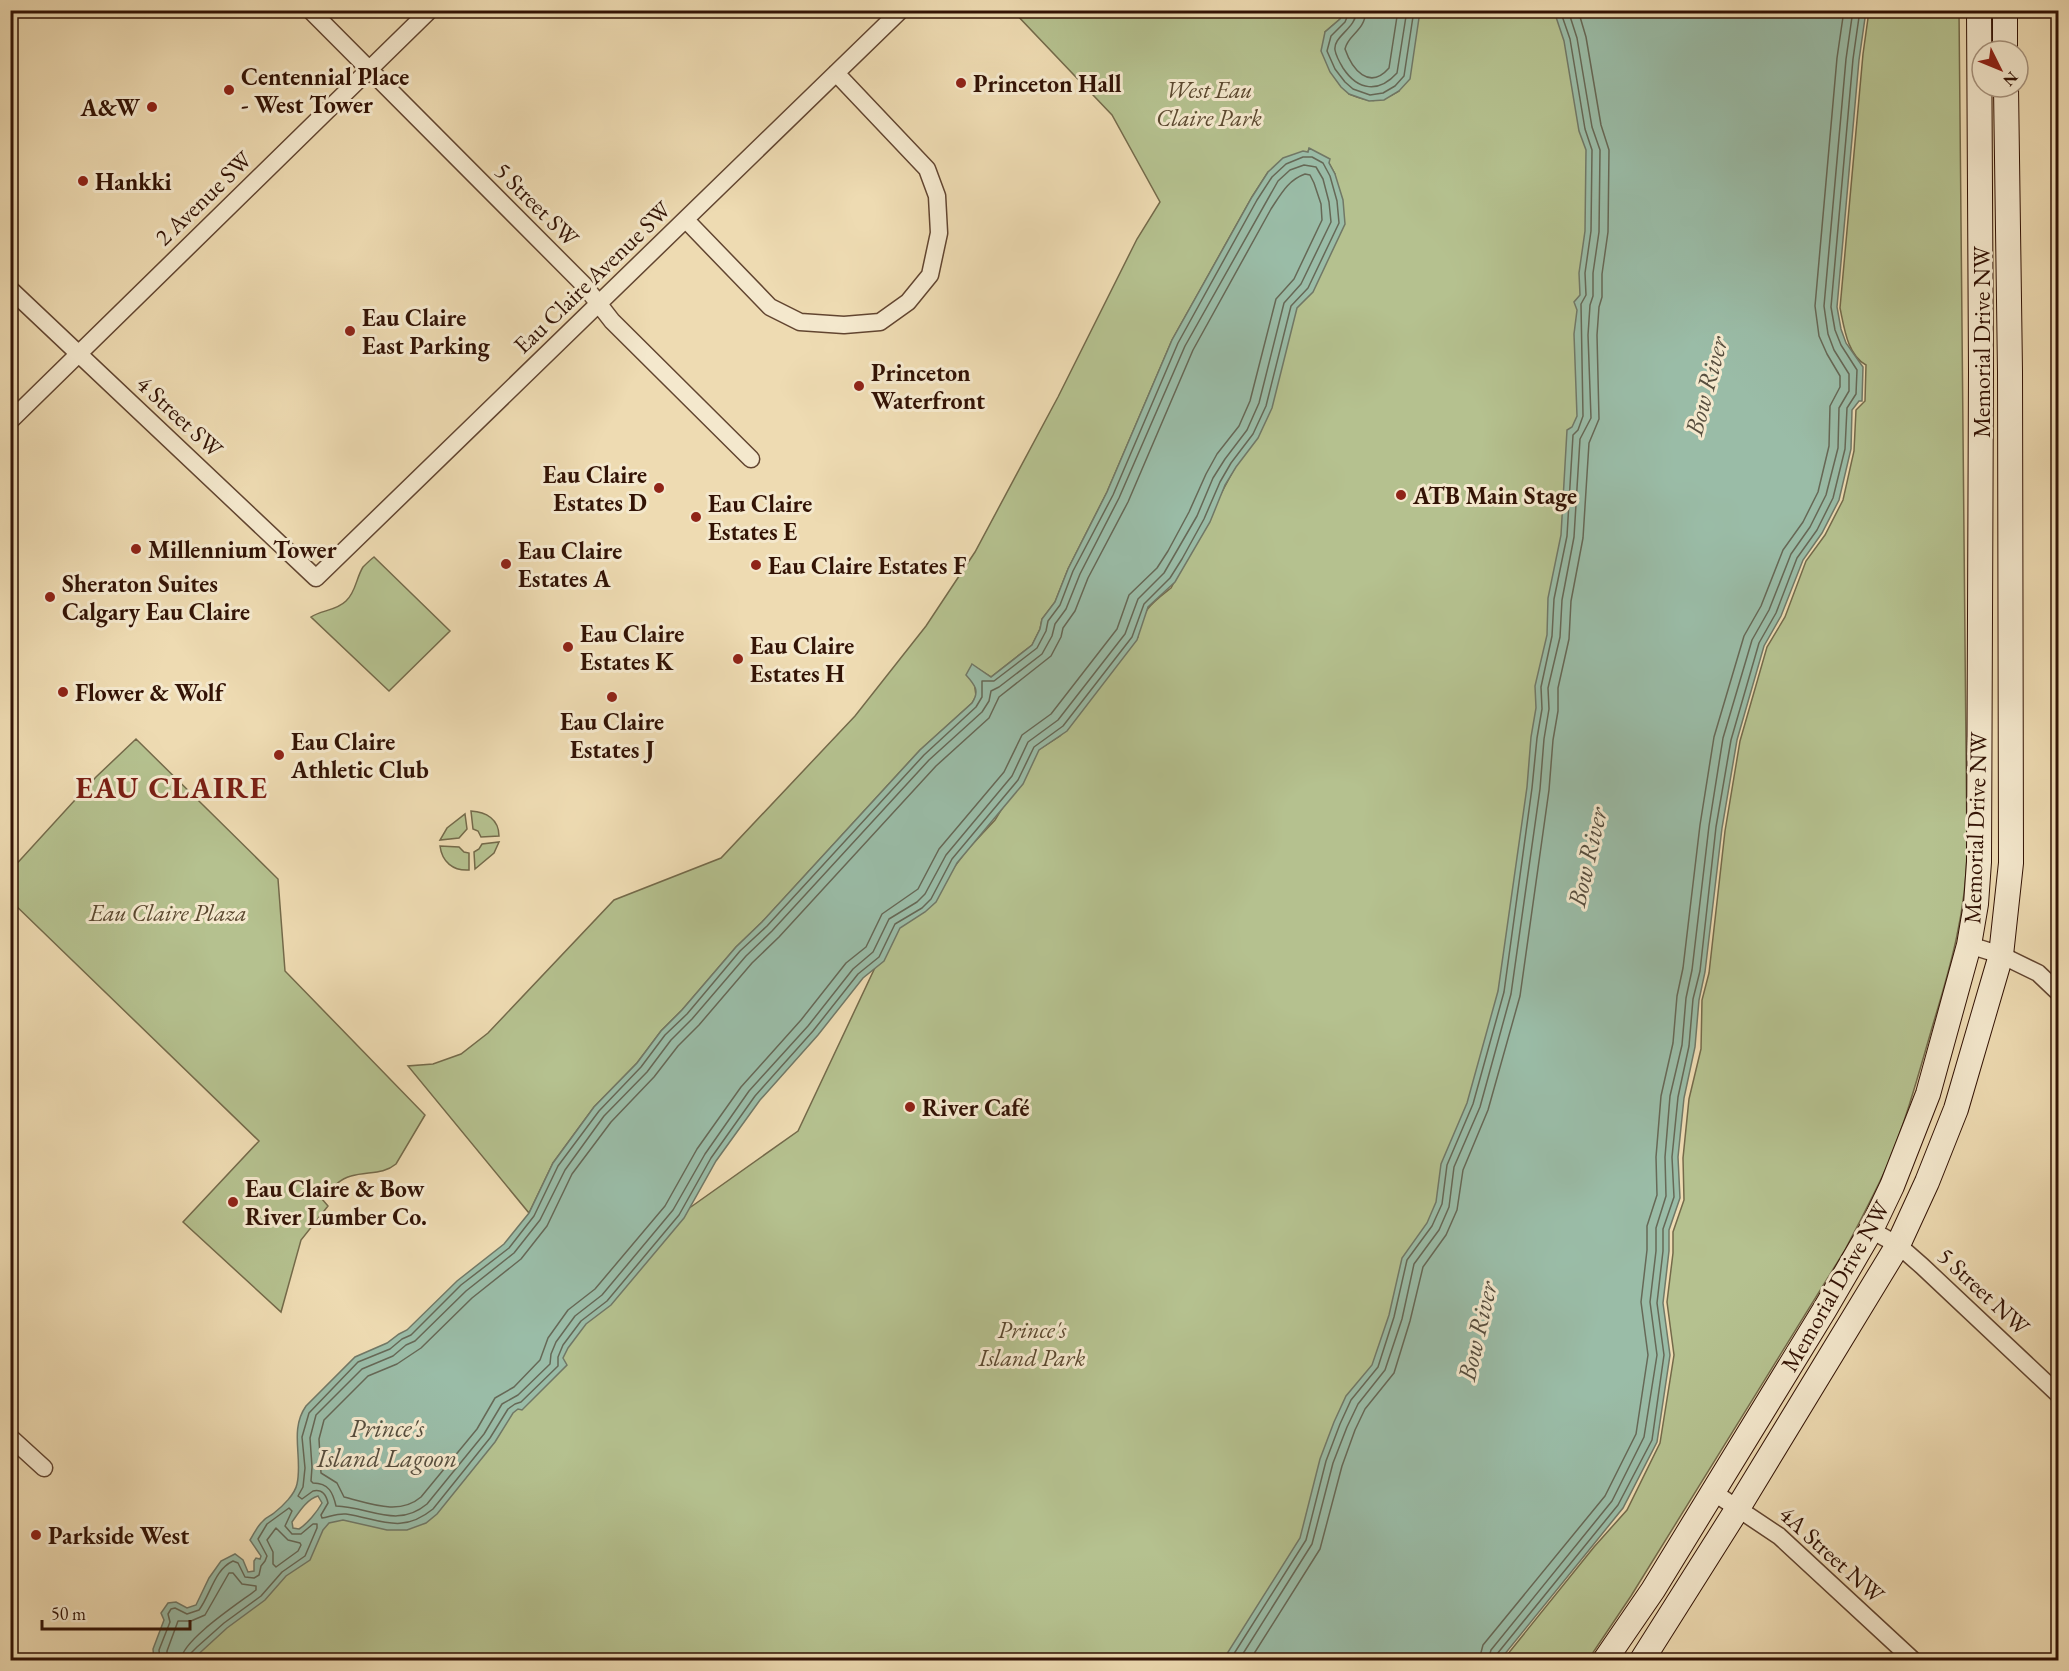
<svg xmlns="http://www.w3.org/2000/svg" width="2069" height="1671" font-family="'EB Garamond',serif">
	<rect width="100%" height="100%" fill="#eedbb2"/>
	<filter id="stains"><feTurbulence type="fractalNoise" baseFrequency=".00333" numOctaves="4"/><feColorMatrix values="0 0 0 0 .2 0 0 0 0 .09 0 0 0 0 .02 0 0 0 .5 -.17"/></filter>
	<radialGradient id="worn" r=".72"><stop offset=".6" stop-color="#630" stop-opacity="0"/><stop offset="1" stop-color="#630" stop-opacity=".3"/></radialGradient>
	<path fill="#b5c18f" stroke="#746a4a" stroke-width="1.5" d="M1111 10 1345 11 1340 19 1325 32 1349 94C1371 103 1379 103 1399 91L1417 11H1562L1593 153 1583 417 1506 977 1439 1211 1393 1318 1304 1543 1235 1660H165L308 1531 664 1226 798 1131 896 923 931 898 967 850 995 820 1038 750 1060 736 1138 637C1140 611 1152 603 1171 588L1259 422 1335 174 1329 163 1309 149 1308 152 1268 172 1252 197 1172 340 1107 492 1068 569 1055 602 1042 619 1040 629 1032 645 991 677 972 665 976 696 972 703 920 750 762 922 736 947 682 1010 661 1031 637 1063 594 1107 553 1163 529 1213 408 1066 433 1064 461 1054 488 1033 614 900 721 858 855 716 926 626 975 552 1058 397 1137 239 1160 202 1112 115 1013 11H1101L1106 16Z
		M1869 11H1959L1967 852C1966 911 1951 965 1934 1021 1920 1069 1907 1118 1888 1164 1875 1193 1860 1221 1845 1250L1631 1596 1588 1660H1503L1594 1547 1627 1510 1660 1443 1674 1355 1667 1302 1673 1253V1232L1684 1200 1683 1158 1689 1099 1701 1049 1702 1000 1709 973 1725 831 1740 741 1767 647 1785 617 1806 561 1825 535 1843 500 1854 451 1856 410 1865 401 1866 365C1847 355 1844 326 1840 308L1863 54Z
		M374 557 450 631 389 691 311 617C321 610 336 611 346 601 356 592 356 578 363 567 366 564 370 560 374 557Z
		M136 739 278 879 285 971 425 1115 396 1164C383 1175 367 1171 351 1176 339 1179 330 1190 322 1199L328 1206 301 1240 281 1312 183 1222 259 1141 11 901V870L96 777Z
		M471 811C486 812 499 819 499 836L481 837 478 831 473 829Z
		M465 814 467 829 459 838 440 840 447 828Z
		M499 842 494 853 475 869 474 852 479 849 482 844Z
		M440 846 459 847 464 852 469 853V870C453 871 442 862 440 846Z"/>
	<path fill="#9abca7" stroke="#717866" stroke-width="1.5" fill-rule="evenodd" d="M1345 10 1420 11 1410 79 1399 91 1384 100 1369 101 1349 94 1341 87 1330 72 1321 51 1325 32 1340 19Z
		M1554 11H1866L1859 60 1837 307 1841 329 1846 343 1863 367 1862 401H1859L1852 410 1851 449 1839 500 1822 533 1803 560 1781 616 1764 646 1737 740 1722 828 1705 972 1699 1000 1695 1047 1684 1098 1678 1157 1680 1198 1669 1230V1251L1663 1303 1670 1355 1657 1442 1623 1508 1500 1660H1223L1300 1538 1320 1459 1334 1422 1346 1396 1372 1365 1389 1315 1402 1258 1427 1223 1436 1202 1441 1164 1467 1103 1498 991 1527 787 1531 737 1536 708 1535 686 1547 635 1548 598 1561 535 1567 430 1572 427 1577 416 1574 334 1577 310 1574 302 1580 295 1579 273 1585 231 1586 150 1579 131 1564 41Z
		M1309 148 1330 159 1329 163 1335 174 1343 200 1345 224 1313 292 1297 308 1272 408 1258 438 1236 467 1225 485 1210 522 1175 582 1148 607 1137 640 1067 731 1039 750 1023 784 957 863 936 902 925 912 900 928 884 961 863 978 818 1035 760 1100 716 1161 684 1218 611 1305 586 1324 568 1348 563 1358 567 1365 522 1410 518 1409 513 1413 495 1442 437 1514 426 1523 407 1530H387L343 1520 329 1523 323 1530 310 1560 286 1576 265 1600 227 1628 192 1660H154L153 1649 164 1620 161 1613 168 1603 176 1602 187 1608 196 1605 209 1578 221 1561 235 1554 243 1560 248 1572 254 1571V1561L256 1558 260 1559 261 1556 250 1540C254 1534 257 1526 263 1521 266 1517 271 1516 274 1513 283 1506 295 1494 297 1484 303 1458 289 1430 306 1406L355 1357 387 1343 399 1334 407 1330 457 1281 504 1244 529 1213 553 1163 594 1107 637 1063 661 1031 682 1010 736 947 762 922 920 750 972 703C980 691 975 685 966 675L972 664 991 677 1032 645 1040 629 1042 619 1055 602 1068 569 1107 492 1172 340 1252 197 1268 172 1283 158 1303 151 1308 152ZM318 1496 322 1503C317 1512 307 1524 299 1529L293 1528 292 1522C299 1512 307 1499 318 1496Z"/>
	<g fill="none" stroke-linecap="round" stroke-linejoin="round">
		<path stroke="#666856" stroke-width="1.5" d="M1350 10 1345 22 1331 36 1327 51 1335 69 1345 82 1353 89 1370 95 1383 93 1395 86 1404 76 1414 10
			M1357 10C1356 29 1333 36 1335 50 1336 56 1340 63 1343 68 1358 91 1379 93 1397 73L1407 10
			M1366 10C1365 32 1348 34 1345 49 1352 69 1369 91 1389 68L1398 10
			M1303 157H1312L1323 163 1330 176 1337 201 1339 223 1308 288 1291 306 1266 406 1253 434 1231 463 1220 482 1204 519 1182 559 1170 578 1144 604 1132 637 1063 726 1034 747 1018 780 952 859 931 899 922 908 895 924 879 957 858 974 813 1031 755 1096 711 1158 679 1215 607 1301 581 1321 563 1345 558 1357V1366L521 1402 515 1404 508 1409 490 1438 433 1509C401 1535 380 1519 346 1514 338 1513 329 1517 322 1518L321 1515 328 1503C326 1494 322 1489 313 1491L302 1499 298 1496 303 1487 305 1468 302 1437 309 1413 358 1362 390 1349 402 1339 411 1335 461 1285 509 1248 534 1216 558 1166 599 1111 641 1067 665 1035 687 1014 740 951 767 926 924 755 976 707 982 697V681H994L1037 648 1046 631 1048 621 1060 605 1073 571 1113 495 1178 343 1257 200 1272 177 1286 164Z
			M1304 165 1316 167 1323 179 1329 202 1331 222 1301 284 1284 303 1259 403 1247 430 1225 459 1213 478 1197 516 1164 573 1138 599 1125 634 1058 720 1028 742 1012 776 946 855 925 894 917 902 889 919 873 952 853 969 808 1026 749 1091 705 1154 673 1210 602 1295 575 1316 556 1342 551 1354 550 1364 518 1395 502 1404 484 1434 427 1504C397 1529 370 1507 336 1506 333 1493 329 1483 313 1483L311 1481 312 1467 310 1438 316 1415 362 1369 393 1356 406 1345 415 1341 466 1291 514 1253 540 1220 565 1170 604 1116 647 1072 671 1040 692 1019 746 956 772 931 929 760 982 712 989 701 991 691 999 687 1042 654 1052 636 1055 624 1066 609 1080 574 1119 498 1185 346 1278 181 1290 170Z
			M1305 174 1310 175 1314 183 1321 204 1322 220 1294 279 1276 299 1250 401 1239 426 1217 454 1206 474 1189 512 1168 551 1157 568 1129 595 1117 629 1051 714 1022 735 1004 772 939 849 918 889 882 914 866 947 846 963 801 1020 741 1087 697 1149 665 1206 595 1289 568 1310 548 1338 540 1360 514 1387 495 1398 477 1429 421 1497C399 1516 369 1503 344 1497L337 1483 321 1473 319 1439 324 1420 368 1376 397 1364 421 1348 472 1298 521 1259 547 1226 572 1174 611 1122 654 1077 678 1046 699 1025 752 963 779 937 936 766 989 718 999 697 1051 656 1061 637 1063 628 1075 611 1088 578 1128 502 1193 350 1271 209C1281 194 1288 180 1305 174Z
			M276 1528 288 1540 300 1543 301 1545 298 1551 276 1567 273 1564V1552L267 1540Z
			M160 1660 159 1650 170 1622 168 1614 171 1609 175 1608 187 1614 199 1610C211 1594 214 1570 233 1561L238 1563 245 1577 254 1578 259 1575 261 1566 265 1561 267 1556 258 1539 267 1524 289 1508 292 1511 285 1526 292 1534H301L313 1524H317V1528L305 1556 282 1572 261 1596 224 1623 197 1647 189 1655 188 1660
			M167 1660V1651L178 1621H191L205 1615 229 1573H233L242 1584 256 1586V1590C239 1603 182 1640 181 1660
			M1230 1660 1306 1540 1326 1461 1340 1424 1351 1400 1378 1367 1394 1317 1407 1260 1432 1226 1442 1204 1447 1165 1473 1104 1504 992 1532 788 1537 738 1542 709 1541 687 1552 636 1554 599 1567 536 1573 435 1578 430 1583 416 1581 304 1586 295 1585 273 1591 231 1592 150 1585 129 1570 39 1560 10
			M1239 1660 1312 1544 1333 1463 1347 1427 1358 1404 1385 1370 1402 1319 1414 1264 1439 1230 1449 1207 1454 1167 1480 1107 1511 994 1540 789 1544 739 1549 709 1548 688 1560 637 1562 600 1574 537 1580 439 1591 418 1588 335 1590 305 1593 296V273L1599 232 1600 150 1592 127 1577 38 1568 10
			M1250 1660 1320 1549 1342 1466 1355 1430 1365 1409 1394 1373 1410 1321 1423 1267 1446 1235 1457 1210 1463 1170 1488 1110 1520 996 1549 790 1553 740 1558 711V688L1569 639 1571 601 1583 538 1589 443 1599 419 1597 335 1599 307 1602 297V274L1608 232 1609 150 1601 125 1586 37 1578 10
			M1479 1660 1483 1645 1605 1496 1636 1434 1648 1355 1641 1302 1647 1250V1226L1657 1195 1656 1157 1661 1096 1673 1043 1677 996 1683 968 1700 825 1714 737 1744 636 1761 606 1783 550 1803 522 1818 492 1829 446 1830 406 1840 387V376L1827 354 1819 336 1815 306 1837 58 1844 10
			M1488 1660 1491 1650 1612 1501 1644 1437 1657 1355 1650 1302 1656 1251V1228L1666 1196 1665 1157 1670 1096 1682 1045 1686 998 1692 970 1709 826 1723 738 1752 640 1769 610 1791 554 1810 527 1826 495 1838 448 1839 408 1849 391V374L1834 350 1828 334 1824 306 1846 59 1853 10
			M1495 1660 1497 1654 1618 1505 1652 1440 1664 1355 1657 1303 1663 1251V1229L1674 1197 1672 1157 1678 1097 1689 1046 1693 999 1700 971 1716 827 1731 740 1759 643 1776 613 1797 558 1817 530 1833 498 1845 449 1847 408 1856 394 1857 370 1841 345 1835 330 1831 307 1853 59 1860 10"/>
		<g stroke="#624530" stroke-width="19">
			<path id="minor" d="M310 10 584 285 612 321 751 459
				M686 220 770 307 800 322 844 325 880 322 908 302 930 275 939 233 937 196 927 169 836 73
				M10 289 316 578 901 10
				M10 421 430 10
				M1969 945 2001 955 2038 973 2058 992
				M1871 1230 1898 1245 1922 1266 2058 1394
				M10 1437 44 1468
				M1713 1492 1779 1536 1913 1660"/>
		</g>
		<g stroke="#331305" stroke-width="26">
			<path id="secondary" d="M2005 10V51
				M1605 1660 1653 1590 1825 1309 1871 1230 1892 1186 1928 1094 1969 945 1976 904 1979 862 1981 371 1979 10
				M1642 1660 1738 1508 1898 1245 1927 1182 1956 1109 2001 955 2011 863 2010 371 2006 87"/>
		</g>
		<use href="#minor" stroke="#f4e8cd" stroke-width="16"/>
		<use href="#secondary" stroke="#f4e8cd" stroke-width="24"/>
	</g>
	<g fill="#8f2418" stroke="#f4e8cd" stroke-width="2">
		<circle cx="961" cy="83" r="6"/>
		<circle cx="229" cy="90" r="6"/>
		<circle cx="152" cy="107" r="6"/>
		<circle cx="83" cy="181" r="6"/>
		<circle cx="350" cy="331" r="6"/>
		<circle cx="859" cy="386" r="6"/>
		<circle cx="659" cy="488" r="6"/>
		<circle cx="1401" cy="495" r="6"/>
		<circle cx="696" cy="517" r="6"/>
		<circle cx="136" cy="549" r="6"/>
		<circle cx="506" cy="564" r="6"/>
		<circle cx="756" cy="565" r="6"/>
		<circle cx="50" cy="597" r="6"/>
		<circle cx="568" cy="647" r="6"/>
		<circle cx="738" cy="659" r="6"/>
		<circle cx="63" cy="692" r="6"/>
		<circle cx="612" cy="697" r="6"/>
		<circle cx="279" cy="755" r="6"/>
		<circle cx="910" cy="1107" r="6"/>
		<circle cx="233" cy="1202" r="6"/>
		<circle cx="36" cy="1535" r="6"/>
	</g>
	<g text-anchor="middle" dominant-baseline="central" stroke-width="6" stroke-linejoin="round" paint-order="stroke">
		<g font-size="24" font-weight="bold" fill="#331305" stroke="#f4e8cd" text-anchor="start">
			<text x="241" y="76">Centennial Place<tspan x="241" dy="28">- West Tower</tspan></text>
			<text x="973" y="83">Princeton Hall</text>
			<text x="140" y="107" text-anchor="end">A&amp;W</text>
			<text x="95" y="181">Hankki</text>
			<text x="362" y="317">Eau Claire<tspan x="362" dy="28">East Parking</tspan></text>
			<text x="871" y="372">Princeton<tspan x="871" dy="28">Waterfront</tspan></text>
			<text x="647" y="474" text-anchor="end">Eau Claire<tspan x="647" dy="28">Estates D</tspan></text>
			<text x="1413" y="495">ATB Main Stage</text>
			<text x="708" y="503">Eau Claire<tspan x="708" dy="28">Estates E</tspan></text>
			<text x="148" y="549">Millennium Tower</text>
			<text x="518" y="550">Eau Claire<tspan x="518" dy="28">Estates A</tspan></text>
			<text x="768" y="565">Eau Claire Estates F</text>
			<text x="62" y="583">Sheraton Suites<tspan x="62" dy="28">Calgary Eau Claire</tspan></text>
			<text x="580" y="633">Eau Claire<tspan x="580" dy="28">Estates K</tspan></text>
			<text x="750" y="645">Eau Claire<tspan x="750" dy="28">Estates H</tspan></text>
			<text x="75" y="692">Flower &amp; Wolf</text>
			<text x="612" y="721" text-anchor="middle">Eau Claire<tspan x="612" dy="28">Estates J</tspan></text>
			<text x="291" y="741">Eau Claire<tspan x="291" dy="28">Athletic Club</tspan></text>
			<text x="922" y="1107">River Café</text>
			<text x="245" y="1188">Eau Claire &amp; Bow<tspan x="245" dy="28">River Lumber Co.</tspan></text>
			<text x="48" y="1535">Parkside West</text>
		</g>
		<g font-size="24" font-style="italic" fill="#5a472e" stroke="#f4e8cd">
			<text x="1209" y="89">West Eau<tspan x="1209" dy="28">Claire Park</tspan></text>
			<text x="168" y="912">Eau Claire Plaza</text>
			<text x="1032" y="1329">Prince's<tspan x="1032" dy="28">Island Park</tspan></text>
		</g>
		<g font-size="24" fill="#331305" stroke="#f4e8cd">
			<text transform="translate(203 198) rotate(-44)">2 Avenue SW</text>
			<text transform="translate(537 204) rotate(45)">5 Street SW</text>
			<text transform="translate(592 277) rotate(-44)">Eau Claire Avenue SW</text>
			<text transform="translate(1981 342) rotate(-90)">Memorial Drive NW</text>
			<text transform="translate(180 416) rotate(43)">4 Street SW</text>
			<text transform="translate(1975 828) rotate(-88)">Memorial Drive NW</text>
			<text transform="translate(1835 1286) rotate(-60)">Memorial Drive NW</text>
			<text transform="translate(1984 1291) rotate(43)">5 Street NW</text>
			<text transform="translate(1832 1554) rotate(42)">4A Street NW</text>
		</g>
		<g font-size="26" font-style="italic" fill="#574e3e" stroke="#f4e8cd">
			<text transform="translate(1706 386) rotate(-75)">Bow River</text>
			<text transform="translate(1587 857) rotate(-77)">Bow River</text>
			<text transform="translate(1477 1331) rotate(-77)">Bow River</text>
			<text x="387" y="1428">Prince's<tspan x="387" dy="30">Island Lagoon</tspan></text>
		</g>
		<g font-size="30" font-weight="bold" letter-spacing="1.5" fill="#7a1f14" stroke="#f4e8cd">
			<text x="172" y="787">EAU CLAIRE</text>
		</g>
	</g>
	<rect width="2069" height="1671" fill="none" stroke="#eedbb2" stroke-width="36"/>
	<rect x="12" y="12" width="2045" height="1647" fill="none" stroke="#331305" stroke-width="3"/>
	<rect x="18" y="18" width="2033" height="1635" fill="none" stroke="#331305" stroke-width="1.5"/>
	<g transform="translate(2000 69) rotate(133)"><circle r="28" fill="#f4e8cd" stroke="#a7937d" stroke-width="1.5"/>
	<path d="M0-4.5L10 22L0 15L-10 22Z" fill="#8f2418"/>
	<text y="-9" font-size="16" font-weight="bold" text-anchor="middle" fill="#331305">N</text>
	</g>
	<path d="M42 1620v9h148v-9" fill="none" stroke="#331305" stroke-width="3"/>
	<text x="51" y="1620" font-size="18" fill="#331305" stroke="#f4e8cd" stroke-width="4.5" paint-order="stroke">50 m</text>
	<rect width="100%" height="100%" filter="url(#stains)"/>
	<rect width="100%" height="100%" fill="url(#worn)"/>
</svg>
